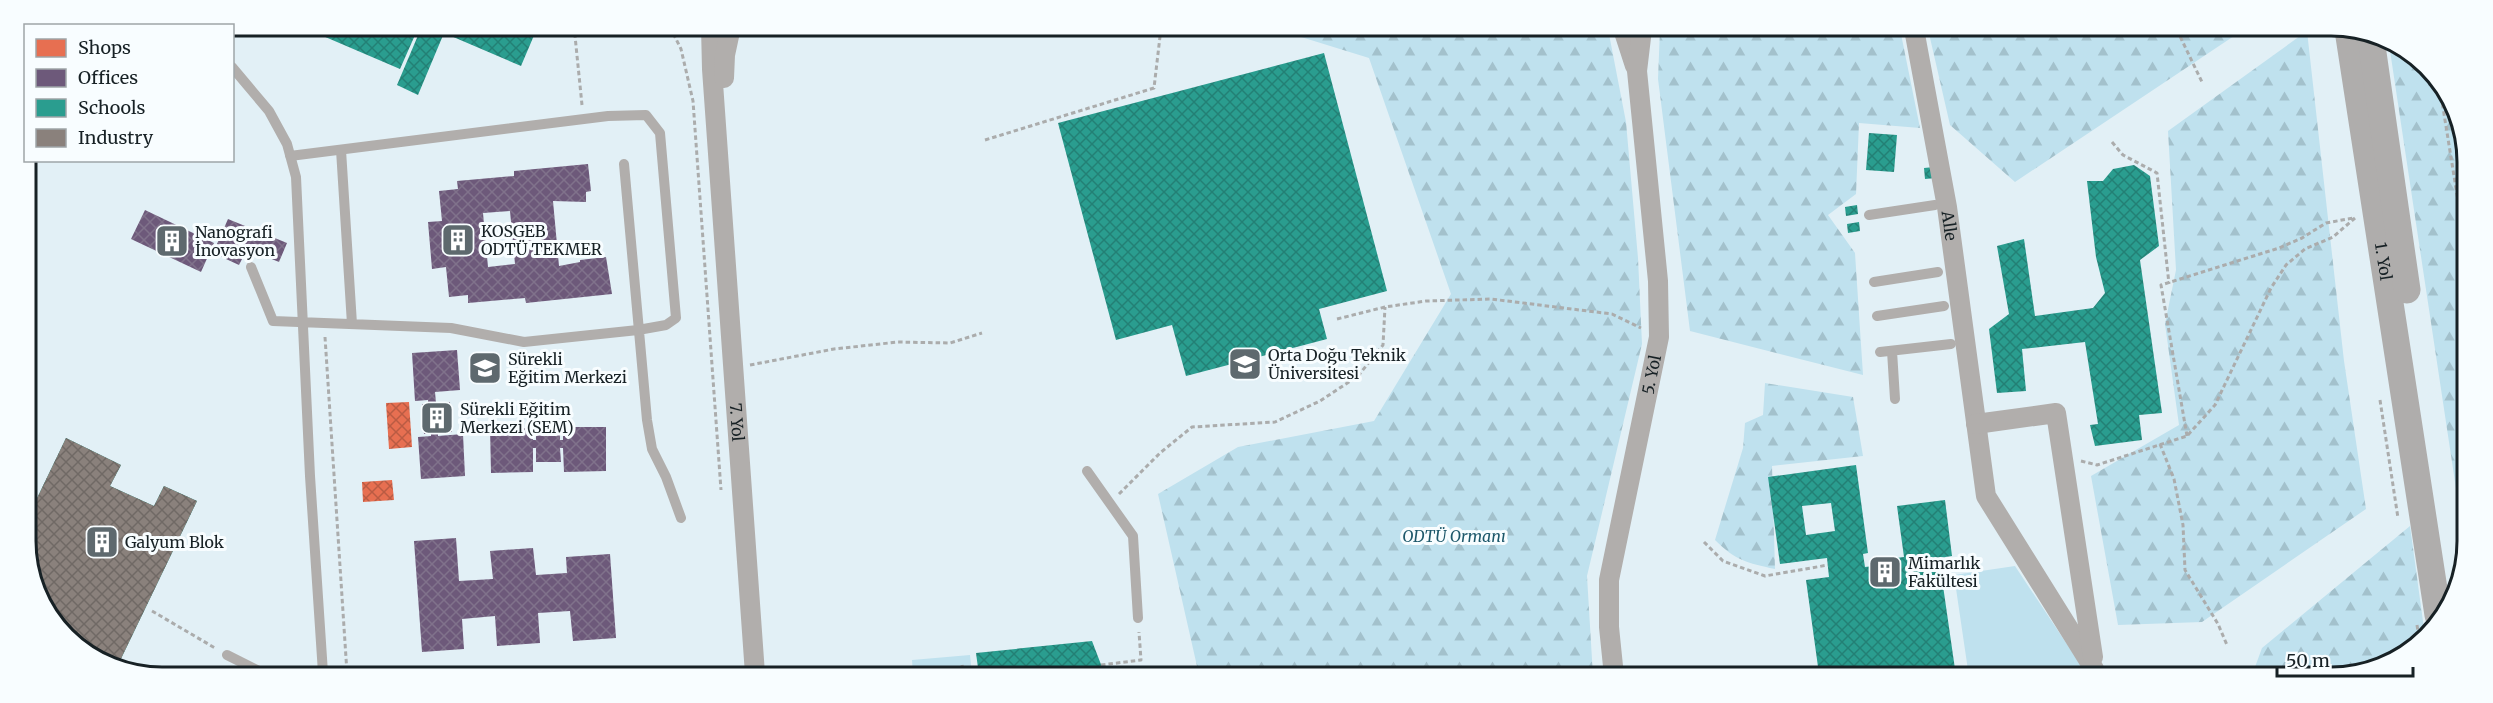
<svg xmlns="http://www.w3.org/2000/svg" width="2493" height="703" font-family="Merriweather,serif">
	<defs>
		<pattern id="forest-firs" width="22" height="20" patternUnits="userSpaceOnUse" patternTransform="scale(1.5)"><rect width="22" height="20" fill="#bfe1ee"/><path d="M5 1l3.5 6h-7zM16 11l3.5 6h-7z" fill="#a3c1cc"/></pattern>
		<pattern id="shops-cross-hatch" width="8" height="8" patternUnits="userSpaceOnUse" patternTransform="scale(1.5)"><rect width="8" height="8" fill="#e76f51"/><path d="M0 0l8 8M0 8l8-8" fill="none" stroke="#ba5b43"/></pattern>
		<pattern id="offices-cross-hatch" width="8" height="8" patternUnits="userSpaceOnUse" patternTransform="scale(1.5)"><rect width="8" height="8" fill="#6d597a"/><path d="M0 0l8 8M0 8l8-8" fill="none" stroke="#80728b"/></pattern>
		<pattern id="schools-cross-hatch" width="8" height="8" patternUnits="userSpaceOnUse" patternTransform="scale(1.5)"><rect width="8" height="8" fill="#2a9d8f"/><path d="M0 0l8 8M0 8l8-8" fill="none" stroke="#238075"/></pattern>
		<pattern id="industry-cross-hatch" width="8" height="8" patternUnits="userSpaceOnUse" patternTransform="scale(1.5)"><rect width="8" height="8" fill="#8a817c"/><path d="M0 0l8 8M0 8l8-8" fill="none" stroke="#706965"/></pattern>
	</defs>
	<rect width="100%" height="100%" fill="#e2f0f6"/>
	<path fill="#bfe1ee" d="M2015 566 2084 670 2085 677H1969L1954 575Z
		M970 655 972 675 913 674 912 660Z"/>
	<path fill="url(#forest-firs)" d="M1272 28H1604L1609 34 1626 122 1638 258 1642 344 1587 576 1593 676 1199 675 1158 494 1238 447 1374 421 1451 294 1369 58Z
		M1660 29H1900L1920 128 1859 123 1856 194 1828 215 1855 253 1863 375 1690 331 1658 79Z
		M1928 29 2243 30 2015 182 1950 125Z
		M2307 31 2344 361 2366 509 2202 622 2118 625 2091 476 2179 425 2165 324 2176 270 2168 131Z
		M2389 44 2428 66 2465 136 2463 535Z
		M1765 383 1853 397 1863 456 1772 466 1775 569C1747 563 1735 560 1715 540L1743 448 1745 423 1763 415Z
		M2410 526 2425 636 2421 644 2339 677H2256L2255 667 2262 648Z"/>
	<path fill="url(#shops-cross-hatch)" d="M409 402 412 447 389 449 386 403Z
		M392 480 394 500 363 502 362 482Z"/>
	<path fill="url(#offices-cross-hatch)" fill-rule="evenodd" d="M588 164 591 191 586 192V202L553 201 559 266 580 262V260L606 257 612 294 526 303 525 298 468 303V295L449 297 446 267 432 269 428 222 442 221 439 191 458 189 457 181 514 176V171ZM510 211 515 264 488 267 483 213Z
		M145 210 214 243 201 272 131 239Z
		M228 219 287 243 279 262 247 249 239 265 213 253Z
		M457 350 460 390 435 392 436 403 450 402 452 432 438 433V436L463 434 465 476 421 479 418 437 431 436V433L424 434 422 404H428V400L415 401 412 353Z
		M563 427H606V471L564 472 563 448H560L561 462H536V448H533V472L491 473 490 428H533V440H536V434H560V440H563Z
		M456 538 459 581 493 579 490 551 533 548 536 575 567 573 566 557 610 554 616 638 573 641 570 611 538 613 540 643 497 646 495 616 462 619 464 649 422 652 414 541Z"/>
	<path fill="url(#schools-cross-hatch)" fill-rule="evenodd" d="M319 26H419L400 69 316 33Z
		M422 26H538L521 66 444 33 418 95 397 85Z
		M1324 53 1387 291 1319 309 1327 339 1186 376 1172 325 1116 340 1058 123Z
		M1869 133 1897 135 1894 172 1866 170Z
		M2134 165 2150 176 2159 246 2140 260 2162 413 2139 415 2142 440 2095 446 2090 425 2098 424 2085 342 2022 349 2026 391 1997 393 1989 329 2009 314 1997 246 2024 239 2035 316 2093 308 2105 293 2096 257 2087 181H2103L2113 169Z
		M1934 167 1936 178 1925 179 1924 168Z
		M1857 205 1858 214 1846 216 1845 207Z
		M1859 222 1860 231 1848 233 1847 224Z
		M66 438 121 465 110 486 154 506 164 486 197 501 117 667 65 637 60 628 70 632 106 557 82 546 51 610 28 567V517Z
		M1856 465 1868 553 1863 554 1865 567 1873 566 1872 561 1904 557 1897 506 1945 500 1952 556 1939 558 1956 676H1849L1848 670 1819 674 1806 580 1829 577 1827 558 1780 564 1768 477ZM1831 503 1835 531 1806 535 1802 506Z
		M1092 641 1105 675H979L976 653Z"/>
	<path fill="url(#industry-cross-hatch)" d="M66 438 121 465 110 486 154 506 164 486 197 501 117 667 65 637 28 567V517Z"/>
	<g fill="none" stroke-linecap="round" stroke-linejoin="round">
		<path stroke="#abacac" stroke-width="3" stroke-dasharray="4.5 3" stroke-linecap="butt" d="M574 26 582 105
			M670 27 681 49 693 101 721 490
			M2177 30 2202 82
			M2440 89 2464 238
			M985 140 1154 88 1161 28
			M2112 142 2123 155 2157 173 2169 284
			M1337 319 1385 307 1426 301 1491 299 1612 314 1641 328
			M325 337 347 673
			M750 365 834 349 898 342 950 343 982 333
			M2380 400 2398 518
			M2187 436 2161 285 2279 248 2302 238 2326 223 2353 218
			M2160 444 2174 479 2183 525 2185 570 2218 624 2227 645
			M2081 461 2097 465 2187 436 2215 405 2271 288 2286 265 2305 249 2333 237 2355 218
			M1119 494 1160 453 1192 427 1275 422 1320 401 1358 376 1383 345 1385 307
			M1704 542 1723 561 1765 576 1828 565
			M152 611 215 648
			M2417 625 2420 644
			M962 665 964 675
			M1101 665 1141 660 1139 632"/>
		<path stroke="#b1aeac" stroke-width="10" d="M232 67 269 111 287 144 296 177 310 476 323 673
			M341 150 352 324
			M624 164 647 420 652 449 666 477 681 518
			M1869 215 1935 205
			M251 267 273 321 451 328 524 342 638 330 666 325 676 318 660 133 646 115 608 116 290 156
			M1874 282 1938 272
			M1877 316 1944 306
			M1892 351 1895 399
			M1880 352 1951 344
			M1087 471 1133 536 1138 618
			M227 655 263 673"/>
		<g stroke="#b1aeac" stroke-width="20">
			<path id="s1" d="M711 27 712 69 755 674"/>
			<path d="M1623 29 1635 66"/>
			<path id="s2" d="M1914 29 1947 207 1986 496 2094 669 2096 677"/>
			<path d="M724 78 725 55 731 27"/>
			<path d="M1976 424 2056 413 2093 657"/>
			<path id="s3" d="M1614 676 1609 627V580L1659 337 1658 281 1637 71 1642 29"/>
		</g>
		<g stroke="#afadac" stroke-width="27">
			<path id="s4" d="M2348 30 2438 615"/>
			<path d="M2370 32 2407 290"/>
		</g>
	</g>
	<defs>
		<g id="building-square" transform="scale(1.725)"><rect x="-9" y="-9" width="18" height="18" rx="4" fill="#5e696e" stroke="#f8fdff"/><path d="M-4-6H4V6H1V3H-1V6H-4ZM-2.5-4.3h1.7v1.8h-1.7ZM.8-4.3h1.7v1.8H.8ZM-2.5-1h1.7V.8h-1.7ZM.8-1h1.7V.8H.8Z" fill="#fff"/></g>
		<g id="university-square" transform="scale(1.725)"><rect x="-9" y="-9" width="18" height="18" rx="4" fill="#5e696e" stroke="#f8fdff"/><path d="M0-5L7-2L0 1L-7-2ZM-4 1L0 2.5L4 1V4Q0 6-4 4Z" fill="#fff"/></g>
		<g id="school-square" transform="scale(1.725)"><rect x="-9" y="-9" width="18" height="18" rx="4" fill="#5e696e" stroke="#f8fdff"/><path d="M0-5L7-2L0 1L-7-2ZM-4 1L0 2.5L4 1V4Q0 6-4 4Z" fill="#fff"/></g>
	</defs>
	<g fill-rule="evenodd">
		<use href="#building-square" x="458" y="240"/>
		<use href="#building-square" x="172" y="241"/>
		<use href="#university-square" x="1245" y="364"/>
		<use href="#school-square" x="485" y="368"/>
		<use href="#building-square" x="437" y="418"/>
		<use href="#building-square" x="102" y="542"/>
		<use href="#building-square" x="1885" y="572"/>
	</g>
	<g text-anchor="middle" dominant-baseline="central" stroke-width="6" stroke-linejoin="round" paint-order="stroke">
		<g font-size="16" fill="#172125" stroke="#f8fdff">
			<text stroke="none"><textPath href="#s2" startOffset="200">Alle</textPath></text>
			<text stroke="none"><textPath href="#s4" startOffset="234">1. Yol</textPath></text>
			<text stroke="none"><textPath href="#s3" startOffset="306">5. Yol</textPath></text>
			<text stroke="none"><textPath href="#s1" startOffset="396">7. Yol</textPath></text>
		</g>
		<g font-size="16" fill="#172125" stroke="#f8fdff" text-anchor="start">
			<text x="481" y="231">KOSGEB<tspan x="481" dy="18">ODTÜ TEKMER</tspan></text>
			<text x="195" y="232">Nanografi<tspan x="195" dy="18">İnovasyon</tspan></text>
			<text x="1268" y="355">Orta Doğu Teknik<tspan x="1268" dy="18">Üniversitesi</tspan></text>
			<text x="508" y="359">Sürekli<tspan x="508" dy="18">Eğitim Merkezi</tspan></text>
			<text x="460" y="409">Sürekli Eğitim<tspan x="460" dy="18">Merkezi (SEM)</tspan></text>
			<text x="125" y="542">Galyum Blok</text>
			<text x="1908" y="563">Mimarlık<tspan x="1908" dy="18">Fakültesi</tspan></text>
		</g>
		<g font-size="16" font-style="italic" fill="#1d586b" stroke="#f8fdff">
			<text x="1454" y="536">ODTÜ Ormanı</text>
		</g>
	</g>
	<path d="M0 0H2493V703H0ZM162 36H2331A126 126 0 0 1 2457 162V541A126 126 0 0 1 2331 667H162A126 126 0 0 1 36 541V162A126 126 0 0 1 162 36Z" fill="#f8fdff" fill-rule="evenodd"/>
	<path fill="none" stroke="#172125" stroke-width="3" d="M162 36H2331A126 126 0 0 1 2457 162V541A126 126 0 0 1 2331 667H162A126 126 0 0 1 36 541V162A126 126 0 0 1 162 36Z"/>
	<rect x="24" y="24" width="210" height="138" fill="#f8fdff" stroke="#9ea5a8" stroke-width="1.5"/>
	<rect x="36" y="39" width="30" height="18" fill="#e76f51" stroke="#9ea5a8" stroke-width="1.5"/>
	<text x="78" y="54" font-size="18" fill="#172125">Shops</text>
	<rect x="36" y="69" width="30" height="18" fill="#6d597a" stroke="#9ea5a8" stroke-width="1.5"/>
	<text x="78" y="84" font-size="18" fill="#172125">Offices</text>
	<rect x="36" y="99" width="30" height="18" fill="#2a9d8f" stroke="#9ea5a8" stroke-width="1.5"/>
	<text x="78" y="114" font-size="18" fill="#172125">Schools</text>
	<rect x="36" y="129" width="30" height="18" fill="#8a817c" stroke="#9ea5a8" stroke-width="1.5"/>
	<text x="78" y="144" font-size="18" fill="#172125">Industry</text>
	<path d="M2277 667v9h136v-9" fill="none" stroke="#172125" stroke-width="3"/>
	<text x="2286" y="667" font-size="18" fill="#172125" stroke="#f8fdff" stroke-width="4.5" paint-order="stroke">50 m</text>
</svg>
